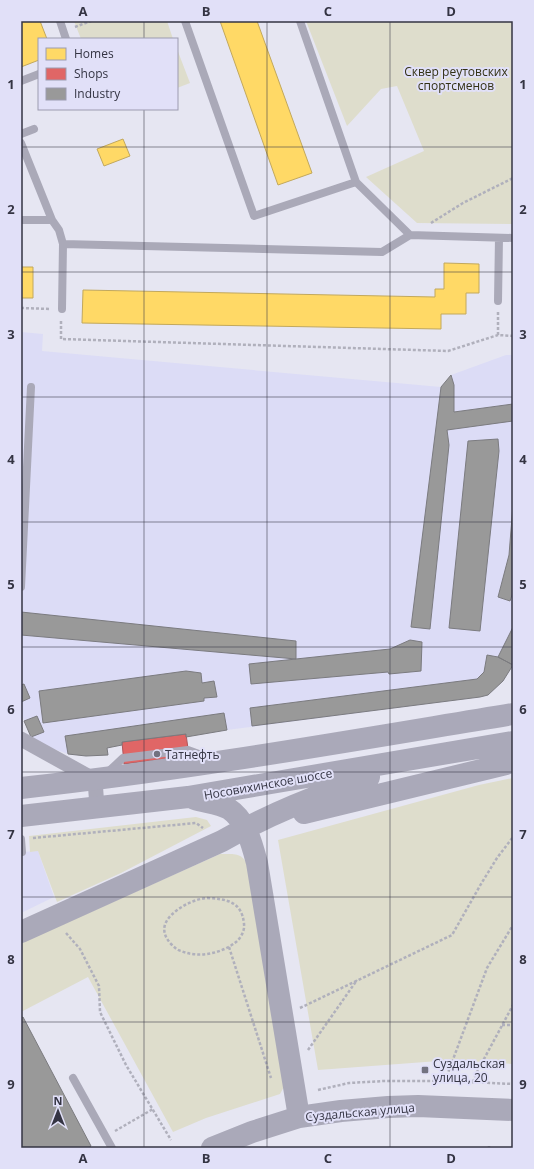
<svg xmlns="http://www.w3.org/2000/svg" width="534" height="1169" font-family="'Open Sans',sans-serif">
	<rect width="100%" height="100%" fill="#e6e6f2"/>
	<path fill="#dcdcf6" d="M21 332 43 334 42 351 441 387 451 375 506 355H513V665L503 681 488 695 480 697 227 730 122 742V745L107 748 108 755 86 756 68 754 45 746 31 737 21 713Z
		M38 851 54 897 21 913V852Z"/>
	<path fill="#deddcc" d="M74 21H167L173 39H81Z
		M306 21H513V224L417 223 366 177 424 151 397 86 381 89 347 126Z
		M177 49 190 83 177 88Z
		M513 778V1064L452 1060 318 1070 278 840 479 785Z
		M196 817 207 820 211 826 121 873 57 902 38 851 30 852 29 836Z
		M220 854C237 854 242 852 250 869L286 1083 280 1094 206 1118 173 1132 88 977 21 1012V943Z"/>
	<path fill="#ffd966" stroke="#c2a85c" d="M21 21H40L47 39H39V60L21 67Z
		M220 21H257L312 173 278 185Z
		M123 139 130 156 104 166 97 149Z
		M444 263 479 264V293H466V314H441V329L82 323 83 290 435 297V289H444Z
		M21 267H33V298H21Z"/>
	<path fill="#e06666" stroke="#ac575c" d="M186 734 189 756 124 764 122 742Z"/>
	<path fill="#999" stroke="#7b7b7f" d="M451 375 454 385V412L513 404V421L447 430 449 445 430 629 411 627 441 387Z
		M498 439 499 451 480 631 449 628 468 441Z
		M513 505V592L510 601 498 597 509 555Z
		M21 612 296 641V659L21 635Z
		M513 627V665L498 657Z
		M410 640 422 642 421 671 389 674 388 672 251 684 249 664 390 649Z
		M487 655 498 657 513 665 503 681 488 695 480 697 252 726 250 708 477 679 484 672Z
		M186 671 201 673 202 683 214 681 217 697 204 698V701L43 723 39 691Z
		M24 684 30 698 21 702V685Z
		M224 713 227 730 186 737V734L122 742V745L107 748 108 755 86 756 68 754 65 736Z
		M37 716 44 732 31 737 24 721Z
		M23 1017 91 1146 88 1148H21V1018Z"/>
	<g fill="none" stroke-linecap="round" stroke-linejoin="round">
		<path stroke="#b0b0bc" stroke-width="2.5" stroke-dasharray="3 2" stroke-linecap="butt" d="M75 27 91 21
			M431 223 463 203 513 178
			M21 308 50 309
			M61 321V339L448 351 498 335 513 336
			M498 335V312
			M33 838 196 823 203 828
			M207 898C226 899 242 901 244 924 245 930 241 938 236 942 221 954 198 958 181 951 177 950 174 947 171 944 160 932 163 921 176 911 185 904 196 899 207 898Z
			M66 933 80 949 99 986 100 1012 126 1065 171 1140
			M229 947 271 1078
			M300 1008 452 935 481 884 497 858 513 837
			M502 1025H513
			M308 1050 357 980
			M445 1081 487 968 513 925
			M473 1082 477 1072 513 1005
			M318 1090 349 1083 384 1081H445L513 1084
			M115 1131 153 1109
			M489 1148V1146"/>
		<path stroke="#aaa9b8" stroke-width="8" d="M60 21 66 39
			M185 21 254 216 356 182
			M300 21 356 182 410 235
			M21 81 39 74
			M21 134 34 129
			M21 143 52 220
			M21 220H52L59 230 63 244 382 252 410 235 513 238
			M498 301 499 238
			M62 309 63 244
			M21 587 31 387
			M108 772 123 758 188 750 207 757
			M21 839 22 852
			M73 1078 112 1148"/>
		<path stroke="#aaa9b8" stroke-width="15" d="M21 739 95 780 97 807"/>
		<path stroke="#aaa9b9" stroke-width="22" d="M21 788C186 770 349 741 513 714
			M195 799C204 802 221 804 229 809 246 820 252 844 257 863L299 1117
			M304 813 506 764 513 747
			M21 816 188 797 513 742
			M21 932 222 841C269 814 318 795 369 777
			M212 1148 252 1132 299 1117 341 1111 388 1107 418 1106 513 1110"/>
	</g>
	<path fill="none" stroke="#343443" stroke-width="1" stroke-opacity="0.55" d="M144 21V39M267 21V1148M390 21V1148M144 109V1148M21 147H513M21 272H513M21 397H513M21 522H513M21 647H513M21 772H513M21 897H513M21 1022H513"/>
	<g fill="#727280" stroke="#e1e0f8" stroke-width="1.5">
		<circle cx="157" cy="754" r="4"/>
		<rect x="421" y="1066" width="8" height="8" rx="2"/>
	</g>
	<g text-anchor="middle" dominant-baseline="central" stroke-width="4" stroke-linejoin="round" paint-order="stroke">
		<g font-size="12" fill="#333114" stroke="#e1e0f8">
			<text x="456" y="71">Сквер реутовских<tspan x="456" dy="14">спортсменов</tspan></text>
		</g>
		<g font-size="12" fill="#343443" stroke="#e1e0f8" text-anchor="start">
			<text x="165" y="754">Татнефть</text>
			<text x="433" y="1063">Суздальская<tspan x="433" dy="14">улица, 20</tspan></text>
		</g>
		<g font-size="12" fill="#343443" stroke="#e1e0f8">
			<text transform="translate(268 784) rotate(-10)">Носовихинское шоссе</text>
			<text transform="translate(360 1112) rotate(-5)">Суздальская улица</text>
		</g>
	</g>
	<rect width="534" height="1169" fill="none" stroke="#e1e0f8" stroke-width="44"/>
	<rect x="38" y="38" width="140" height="72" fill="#e1e0f8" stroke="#9c9bb0"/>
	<rect x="46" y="48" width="20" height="12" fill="#ffd966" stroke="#9c9bb0"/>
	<text x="74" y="58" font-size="12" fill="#343443">Homes</text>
	<rect x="46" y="68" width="20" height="12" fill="#e06666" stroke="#9c9bb0"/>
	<text x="74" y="78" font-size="12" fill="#343443">Shops</text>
	<rect x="46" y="88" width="20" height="12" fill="#999999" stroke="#9c9bb0"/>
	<text x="74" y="98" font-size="12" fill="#343443">Industry</text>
	<g transform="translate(58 1111)" stroke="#e1e0f8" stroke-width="3" paint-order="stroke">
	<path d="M0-3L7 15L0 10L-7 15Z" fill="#343443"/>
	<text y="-6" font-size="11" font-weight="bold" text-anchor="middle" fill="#343443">N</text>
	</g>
	<rect x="22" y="22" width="490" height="1125" fill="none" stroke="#343443" stroke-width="1.5"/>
	<g font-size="13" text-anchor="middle" font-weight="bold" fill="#343443">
		<text x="83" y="16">A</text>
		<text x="206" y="16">B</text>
		<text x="328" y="16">C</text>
		<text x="451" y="16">D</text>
		<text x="11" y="89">1</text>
		<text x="523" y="89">1</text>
		<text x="11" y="214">2</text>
		<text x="523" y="214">2</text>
		<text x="11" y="339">3</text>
		<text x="523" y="339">3</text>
		<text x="11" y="464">4</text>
		<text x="523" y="464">4</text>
		<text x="11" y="589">5</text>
		<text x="523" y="589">5</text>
		<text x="11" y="714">6</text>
		<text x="523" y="714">6</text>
		<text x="11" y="839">7</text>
		<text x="523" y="839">7</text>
		<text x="11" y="964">8</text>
		<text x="523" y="964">8</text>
		<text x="11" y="1089">9</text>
		<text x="523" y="1089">9</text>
		<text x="83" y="1163">A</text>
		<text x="206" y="1163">B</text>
		<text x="328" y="1163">C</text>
		<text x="451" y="1163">D</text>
	</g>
</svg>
